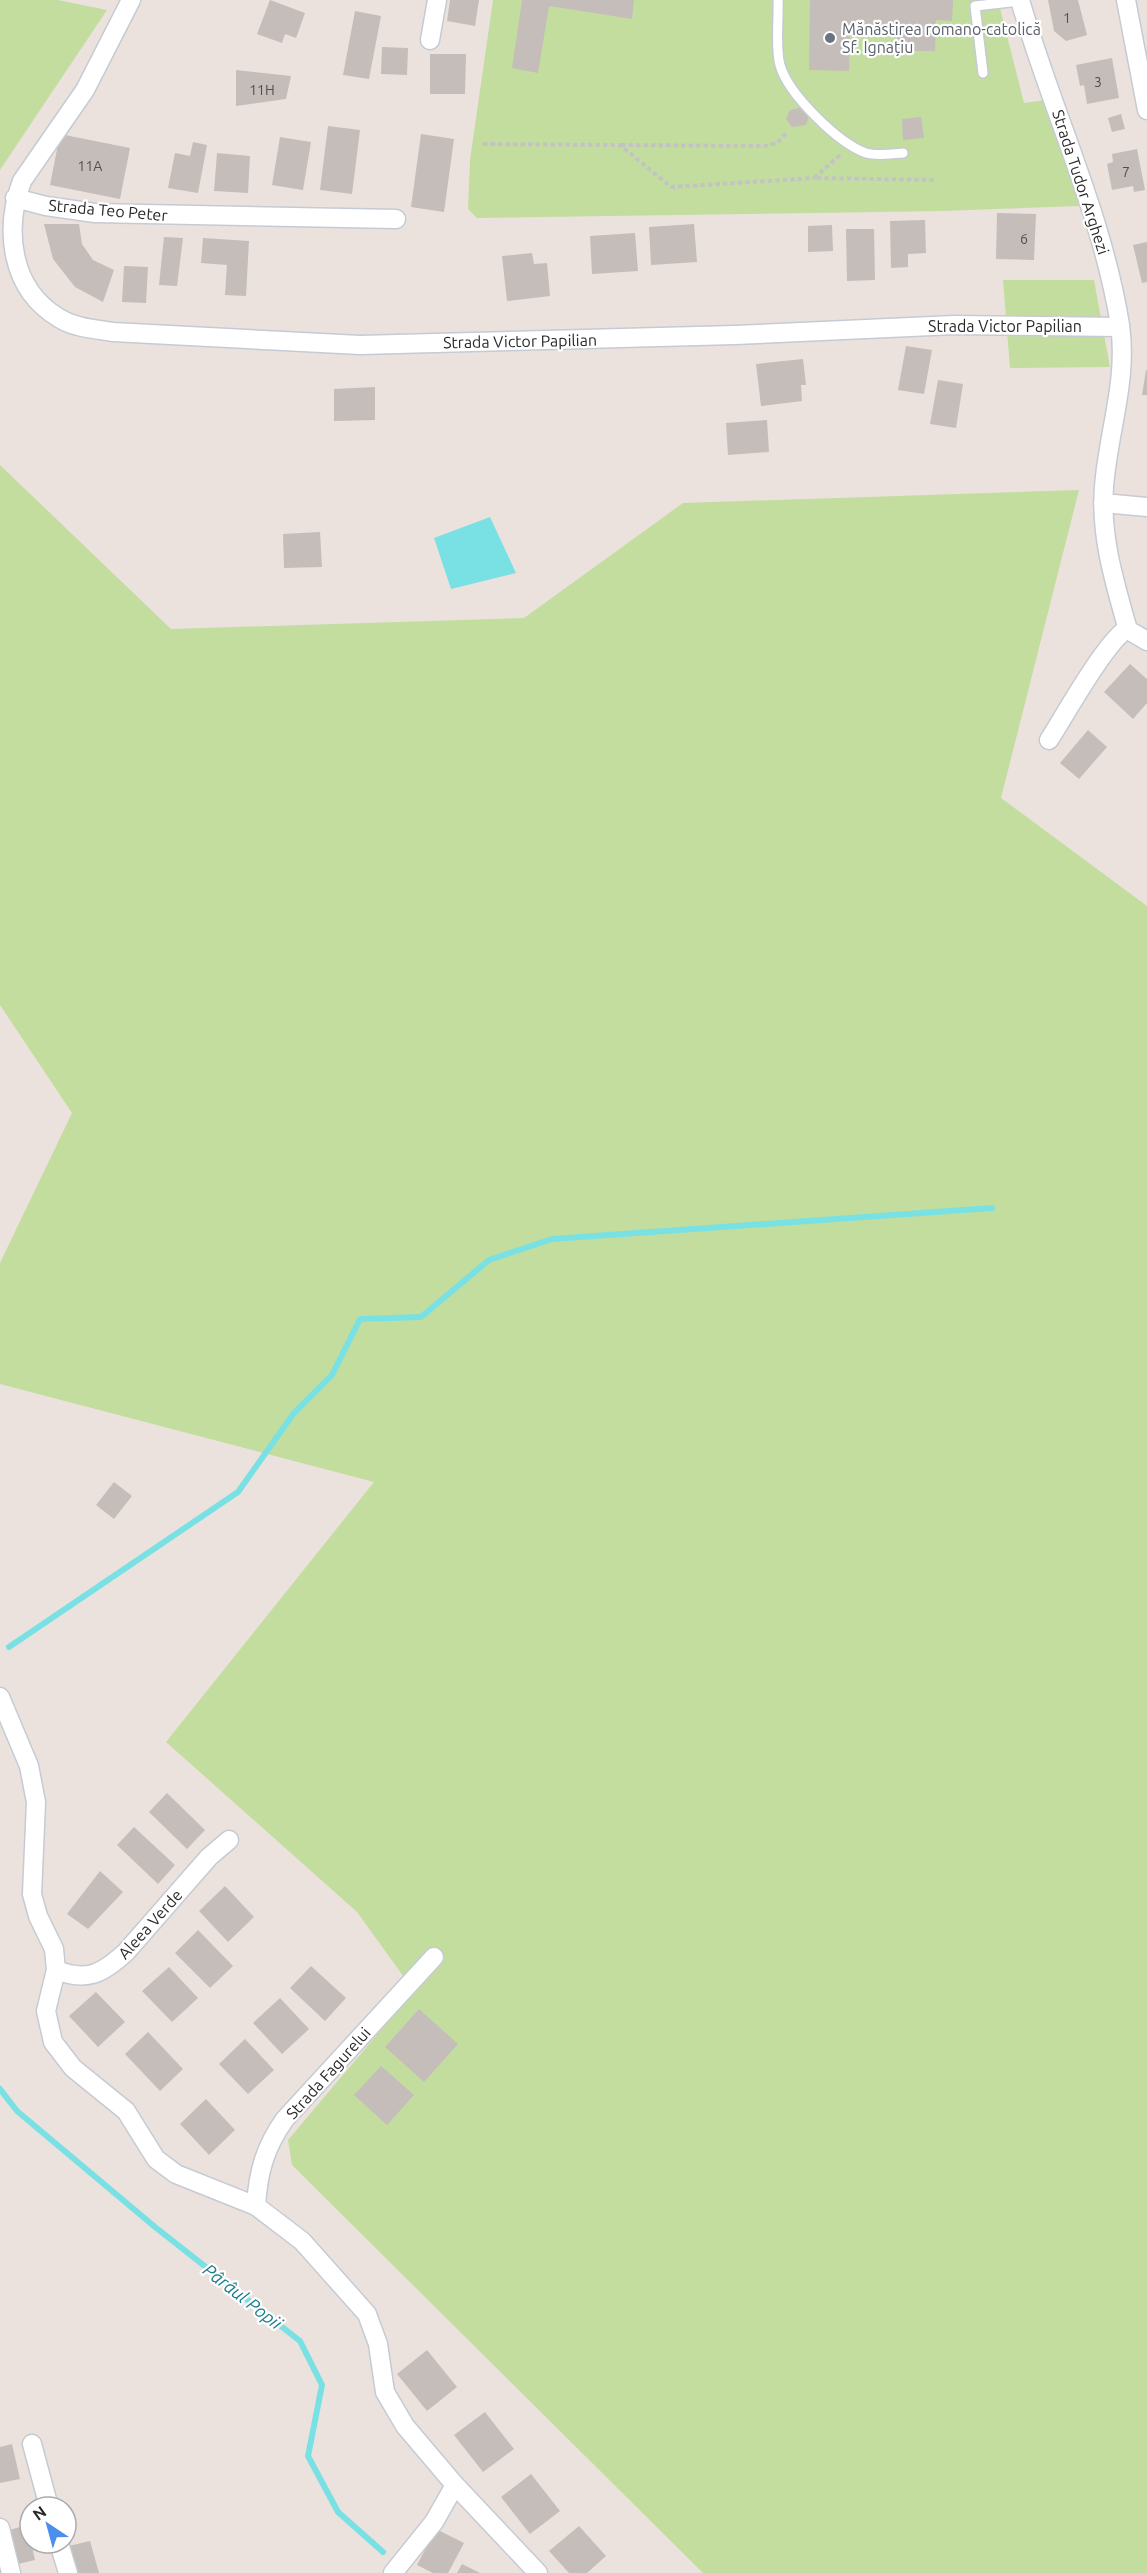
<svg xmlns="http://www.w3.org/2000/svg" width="1147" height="2573" font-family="Ubuntu,sans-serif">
	<rect width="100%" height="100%" fill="#ebe2de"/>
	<path fill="#c3dd9f" d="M0 0H58L107 10 0 170Z
		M493 0H998L1024 103 1045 100 1080 206 942 211 477 218 468 209 470 160Z
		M1003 280H1094L1110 367 1010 368Z
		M0 465 171 629 524 618 683 503 1079 490 1001 798 1147 906V2573H703L292 2165 288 2140 414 1991 357 1912 166 1742 374 1482 0 1384V1263L72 1113 0 1005Z"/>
	<path fill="#79e1e4" d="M490 517 516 573 451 589 434 538Z"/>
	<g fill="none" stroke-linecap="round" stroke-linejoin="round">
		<path stroke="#79e1e4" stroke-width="6" d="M9 1647 238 1492 294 1413 332 1375 360 1319 421 1317 489 1260 552 1239 992 1208
			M0 2089 17 2111 155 2227 300 2341 322 2385 308 2456 338 2512 383 2552"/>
	</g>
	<path fill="#c4bdb9" d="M270 0 305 13 296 38 285 34 282 43 257 34Z
		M450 0H479L475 26 447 21Z
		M522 0H634L632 19 549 6 538 73 512 68Z
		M810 0H953L952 21 936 20 935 51H897V25L850 24 849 71 809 70Z
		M1048 0H1078L1087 35 1066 41 1054 31Z
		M355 11 381 16 369 79 343 75Z
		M382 47 408 48 407 75 381 74Z
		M430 54H466L465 94H430Z
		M1112 58 1119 98 1087 104 1084 85 1080 86 1076 65Z
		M236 70 291 76 286 99 236 106Z
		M803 107 809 116 806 125 792 127 786 119 790 110Z
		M1121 114 1125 129 1112 132 1108 118Z
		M921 117 924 138 903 140 902 119Z
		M328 126 360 130 352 194 320 190Z
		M60 134 130 148 120 199 50 185Z
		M421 134 454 139 444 212 411 207Z
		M280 137 311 142 303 190 272 185Z
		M193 142 207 145 198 193 168 188 175 153 190 156Z
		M1137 149 1145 190 1134 192 1133 186 1112 190 1107 164 1113 162 1112 154Z
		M217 153 250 156 248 193 214 191Z
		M997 213 1036 214 1034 260 996 259Z
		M925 220 926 253 908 254V267L891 268 890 221Z
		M44 224H79L82 244 93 260 114 270 103 302 75 287 53 259Z
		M694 224 697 262 651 265 649 227Z
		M832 225 833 251 808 252V226Z
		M846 229H874L875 280 847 281Z
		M635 233 638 271 592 274 590 236Z
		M164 237 183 238 177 286 159 285Z
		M203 238 249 241 246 296 225 295 227 265 201 263Z
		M1147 242V282L1142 283 1133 245Z
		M532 253 534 264 547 263 550 296 507 301 502 256Z
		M124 266 148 267 146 303 122 302Z
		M906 346 932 350 924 394 898 390Z
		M803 359 806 385H801L802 401 761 406 756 364Z
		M1146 370H1147V395H1142Z
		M938 380 963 384 956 428 930 424Z
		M375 387V420L334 421V389Z
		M767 420 769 452 728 455 726 423Z
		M320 532 322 567 284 568 283 534Z
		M1130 664 1147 679V703L1133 719 1104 692Z
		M1088 730 1107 747 1079 779 1060 763Z
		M114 1482 132 1496 114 1519 96 1505Z
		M167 1793 205 1830 187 1849 149 1812Z
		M134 1827 175 1865 158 1884 117 1845Z
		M100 1871 123 1892 88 1929 67 1914Z
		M225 1886 254 1917 228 1942 199 1911Z
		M198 1930 233 1966 210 1988 175 1953Z
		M311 1966 346 1998 325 2021 290 1988Z
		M169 1967 198 1998 172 2022 142 1991Z
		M96 1992 125 2022 98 2047 69 2016Z
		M280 1998 309 2029 282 2054 253 2023Z
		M419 2009 458 2044 424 2082 385 2047Z
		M148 2032 183 2069 160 2091 125 2054Z
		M245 2039 274 2070 248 2094 219 2064Z
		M381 2066 414 2095 387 2125 354 2095Z
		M206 2099 235 2130 209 2155 180 2124Z
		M427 2350 457 2387 427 2411 397 2374Z
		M485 2412 514 2449 483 2472 454 2435Z
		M12 2444 20 2479 0 2483V2447Z
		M531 2474 560 2511 530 2534 501 2497Z
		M27 2525 35 2560 14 2565 6 2531Z
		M579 2526 606 2556 587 2573H569L549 2551Z
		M436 2529 464 2543 448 2573H433L417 2565Z
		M90 2541 99 2573H76L69 2546Z
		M462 2564 480 2573H457Z"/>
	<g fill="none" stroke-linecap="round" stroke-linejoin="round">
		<g stroke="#c5cbd3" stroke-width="12">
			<path id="service" d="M778 0C779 18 775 48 780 65 788 94 838 143 866 153 877 156 892 154 903 153
				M983 73 975 6 1020 1"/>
		</g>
		<g stroke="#c5cbd3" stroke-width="21">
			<path id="minor" d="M131 0 85 90 22 181C4 229 10 289 59 318 75 328 95 329 113 332L360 345 735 335 954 325 1120 327
				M1020 0C1051 109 1102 212 1120 325 1128 381 1108 432 1104 487 1100 536 1115 584 1128 630L1147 641
				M1126 0 1147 110
				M430 40 437 0
				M15 198 46 206 95 213 396 219
				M1103 503 1147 507
				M1049 740C1065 715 1106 641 1128 628
				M0 1697 29 1766 36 1802 32 1894 38 1916 54 1949 56 1970 46 2011 53 2042 73 2068 126 2111 156 2159 176 2174 256 2206 302 2241 367 2314 378 2344 385 2392 405 2426 455 2485 538 2573
				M56 1970C87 1982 102 1974 126 1952L209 1857 229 1840
				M256 2206C258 2172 265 2147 285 2119L434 1957
				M32 2444 49 2507
				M0 2528 11 2573
				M59 2543 68 2573
				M393 2573 434 2522 455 2485"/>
		</g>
		<path stroke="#c3c3c3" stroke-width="4" stroke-dasharray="4.5 3" stroke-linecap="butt" d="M483 144 620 145 671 187 814 178
			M621 145 764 146 777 143 787 132
			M840 155 814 178 935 180"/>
		<use href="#service" stroke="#fff" stroke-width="9"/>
		<use href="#minor" stroke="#fff" stroke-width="18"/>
	</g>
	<circle fill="#6b7280" stroke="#fff" stroke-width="2" cx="830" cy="38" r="6"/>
	<g text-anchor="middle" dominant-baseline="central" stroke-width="4.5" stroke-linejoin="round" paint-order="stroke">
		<g font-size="14" fill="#504f4e">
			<text x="1067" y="18">1</text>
			<text x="1098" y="82">3</text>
			<text x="262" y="90">11H</text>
			<text x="90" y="166">11A</text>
			<text x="1126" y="172">7</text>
			<text x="1024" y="239">6</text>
		</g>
		<g font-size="16" fill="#5b616d" stroke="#fff" text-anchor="start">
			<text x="842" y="29">Mănăstirea romano-catolică<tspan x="842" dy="18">Sf. Ignațiu</tspan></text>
		</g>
		<g font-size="16" fill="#2a2a2a" stroke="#fff">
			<text transform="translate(1081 182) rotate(72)">Strada Tudor Arghezi</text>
			<text transform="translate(108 210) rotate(5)">Strada Teo Peter</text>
			<text x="1005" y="326">Strada Victor Papilian</text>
			<text transform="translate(520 341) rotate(-1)">Strada Victor Papilian</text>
			<text transform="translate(150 1924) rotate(-48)">Aleea Verde</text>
			<text transform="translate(328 2073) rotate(-48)">Strada Fagurelui</text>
		</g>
		<g font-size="18" font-style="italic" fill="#197d8a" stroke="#fff">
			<text transform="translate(243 2296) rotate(38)">Pârâul Popii</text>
		</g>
	</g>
	<g transform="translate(48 2525) rotate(324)"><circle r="28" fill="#ffffff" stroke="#aaaaaa" stroke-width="1.5"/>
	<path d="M0-4.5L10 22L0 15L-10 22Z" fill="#4b8eeb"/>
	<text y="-9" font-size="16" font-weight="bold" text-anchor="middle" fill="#2a2a2a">N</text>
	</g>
</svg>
